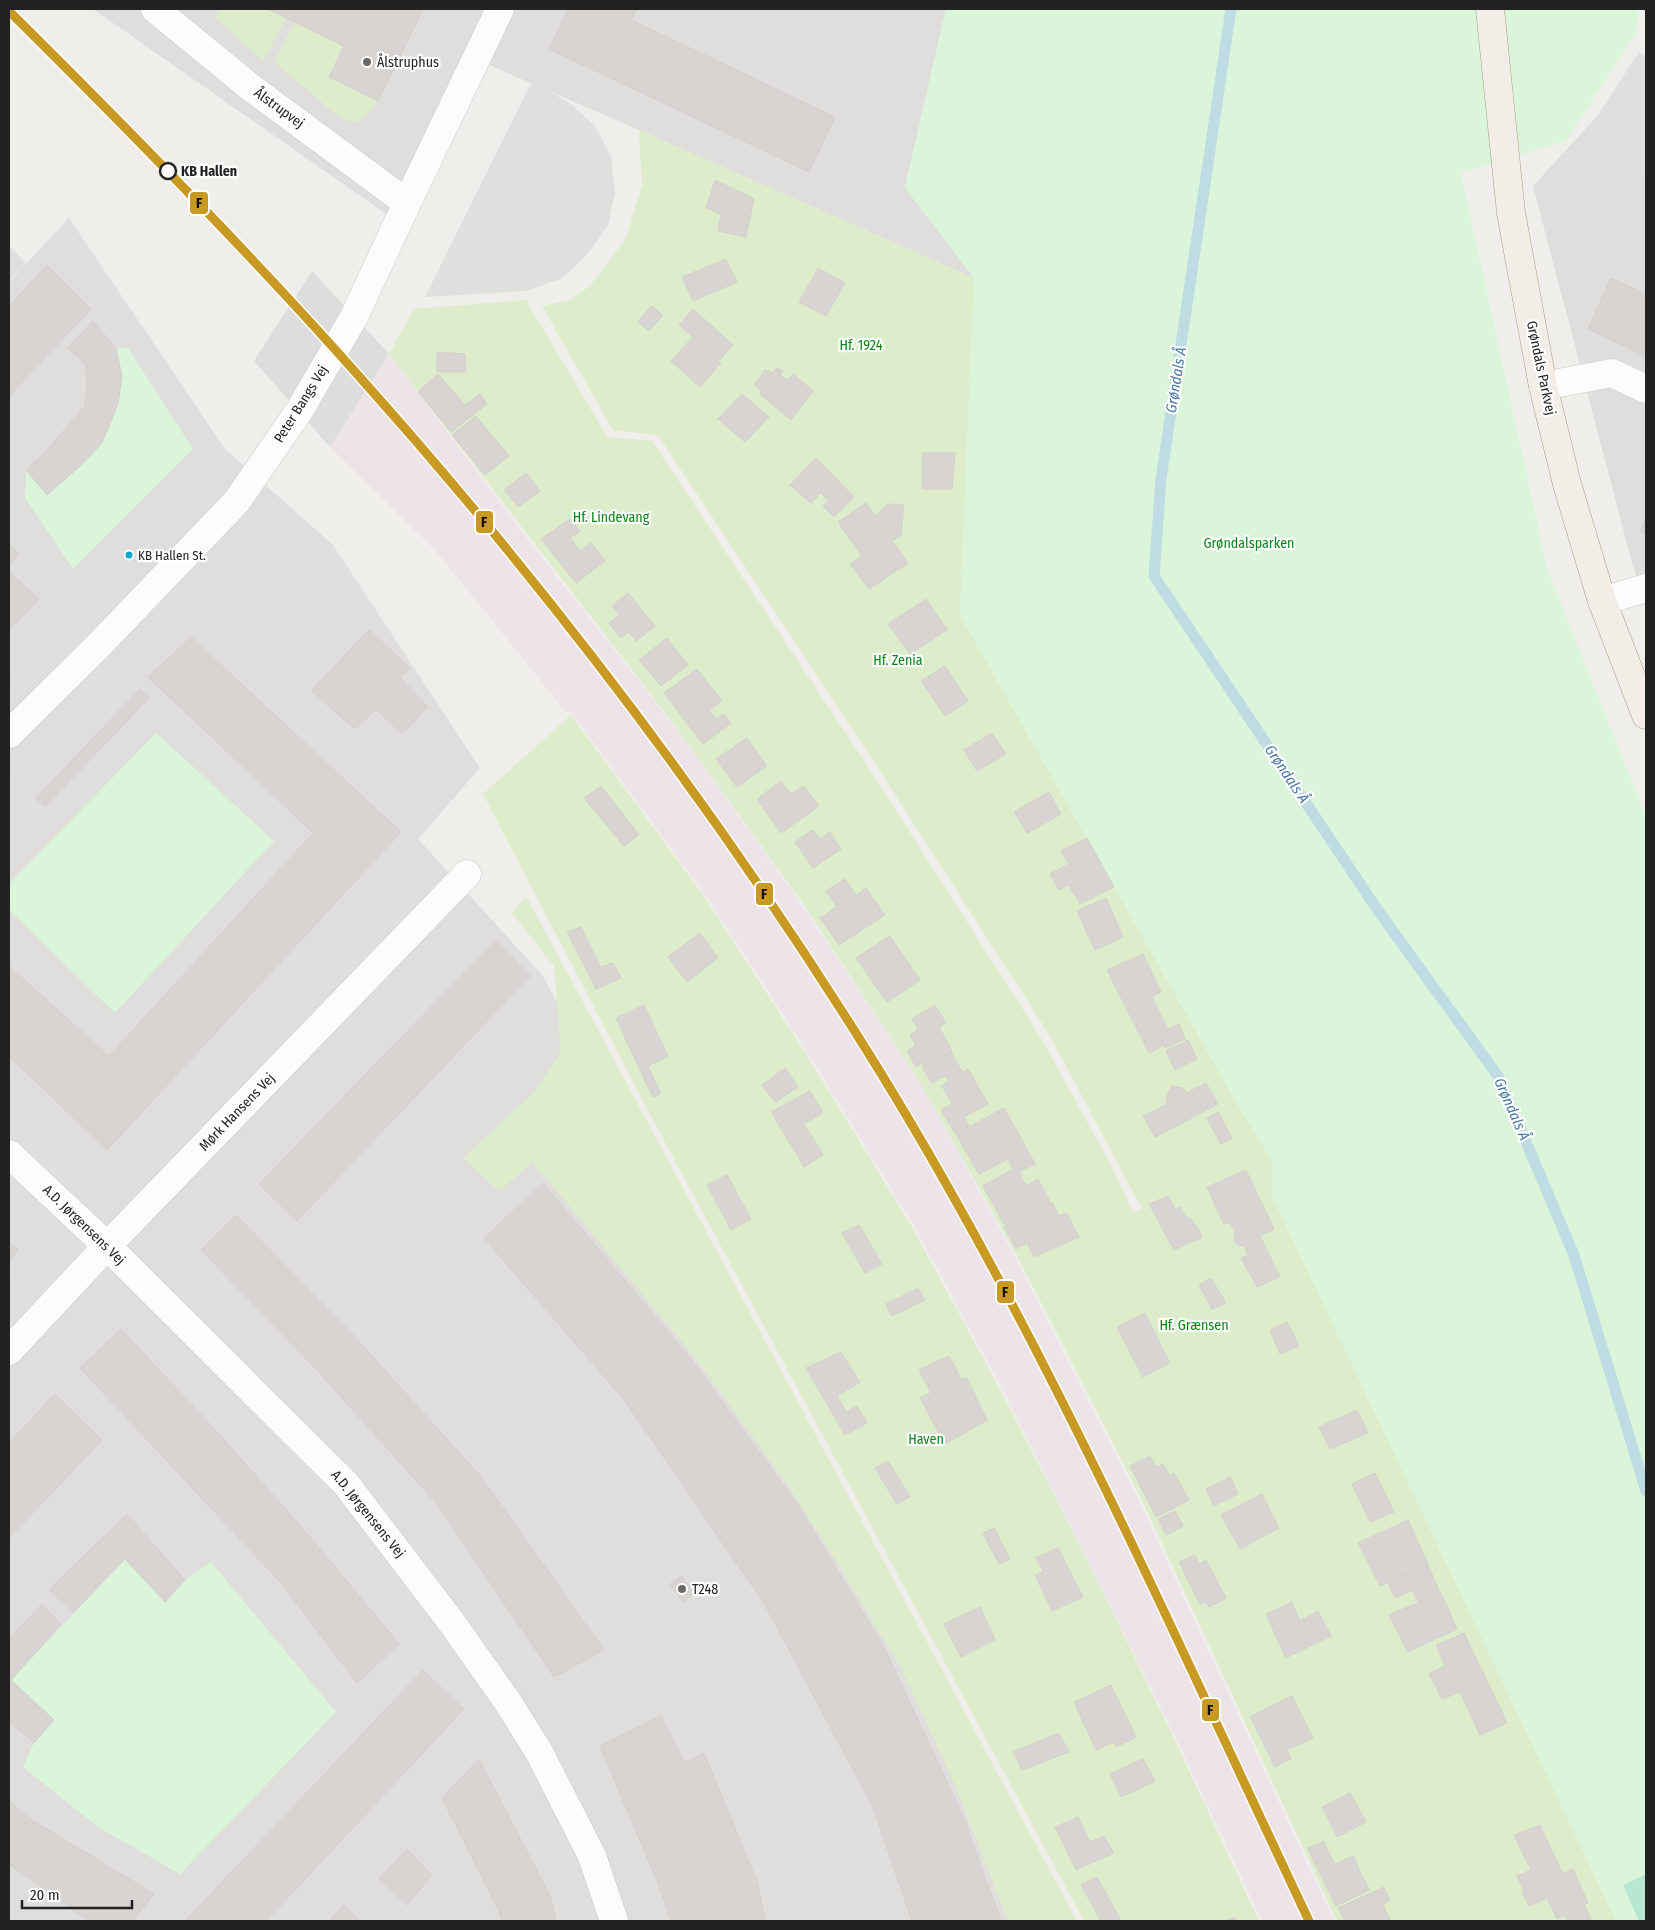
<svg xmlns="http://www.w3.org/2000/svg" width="1655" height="1930" font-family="'Fira Sans Condensed',sans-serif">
	<rect width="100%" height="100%" fill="#f0eeeb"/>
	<path fill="#dfdedc" d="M93 9H946L905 187 974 278 639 130 466 55 389 216Z
		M1646 63V602L1632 563 1533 186Z
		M69 218 225 449 333 545 480 768 418 839 543 976 1055 1921H9V282Z"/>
	<path fill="#ede4e9" d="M389 354 522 532 684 739 803 907 923 1087 1020 1267 1138 1499 1334 1921H1262L1173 1732 1006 1396 914 1226 806 1050 706 896 571 712H566L435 550 330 447Z"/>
	<path fill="#ddeccb" d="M219 9H268L286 18 263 61 215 17Z
		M294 22 344 46 330 77 378 101C365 118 359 129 338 116L274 62Z
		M639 130 974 278 960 615 1235 1100 1273 1163 1272 1196 1616 1921H1337L1141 1498 1024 1269 921 1084 806 908 672 722 389 354 414 309 526 300 607 437 652 441 867 765 1041 1038 1111 1165 1133 1213 1142 1209 1050 1036 869 754 658 435 613 430 542 306 570 300 591 285 626 238 642 185Z
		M571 715 705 898 804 1051 912 1227 1004 1397 1084 1554 1171 1732 1259 1921H1084L646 1107 483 794Z
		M526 896 1077 1921H1008L954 1783 901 1668 832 1554 785 1481 696 1359 547 1179 532 1163 499 1191 463 1158 533 1093 561 1052 554 966 512 913Z"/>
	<path fill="#daf5da" d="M946 9H1639L1636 33 1566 141 1461 173 1547 568 1646 817V1921H1616L1272 1196 1273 1163 1235 1100 960 615 974 278 905 188Z
		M128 348 193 449 73 569 25 498 26 470 47 495 80 467 102 443 116 349Z
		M156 733 274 841 115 1013 9 910V884Z
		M125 1559 165 1602 185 1580 211 1562 336 1712 180 1874 98 1827 23 1767 34 1743 54 1720 11 1680Z"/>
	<path fill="#b7e6d2" d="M1646 1874V1921H1639L1623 1885Z"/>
	<path fill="#e0dfde" d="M1639 52 1646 57V176L1586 133Z
		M532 81 571 104 595 126 611 157 615 194 608 225 590 251 563 278 526 291 425 297Z
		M9 246 26 263 9 281Z
		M60 642 9 695V679L42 643Z
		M101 667 109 675 9 779V763Z
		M412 864 449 901 164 1200 126 1164Z
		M9 1078 103 1169 29 1247 9 1228Z
		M33 1265 72 1299 9 1365V1291Z
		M547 1321 627 1415 660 1462 610 1503 578 1457 501 1360Z
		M782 1647 869 1813 894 1886 792 1921H778L768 1878 692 1696Z"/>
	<path fill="#dedddd" d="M312 271 389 354 330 447 254 361Z"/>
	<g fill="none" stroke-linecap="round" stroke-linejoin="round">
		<path stroke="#bfdbe3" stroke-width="11" d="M1231 9 1161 479 1154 576 1379 912 1498 1076 1574 1255 1646 1491"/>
	</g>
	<path fill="#d7d4d2" stroke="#d3d0cc" d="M268 9H423L378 101 329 77 344 46Z
		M568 9H637L631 20 835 117 809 172 549 49Z
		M715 180 754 199 746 237 718 231 721 214 706 208Z
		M726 259 737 282 693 301 682 277Z
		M47 265 91 309 9 396V306Z
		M818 268 845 283 826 316 799 302Z
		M1611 278 1646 294V356L1588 329Z
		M651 306 663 315 649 331 638 322Z
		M693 309 733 345 720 360 679 325Z
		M93 321 116 349 122 376 118 404 102 443 80 466 47 495 26 470 47 450 85 406 87 383 85 364 68 348Z
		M693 337 721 363 700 387 671 361Z
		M437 352 465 354 466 372H437Z
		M777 368 783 371 780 375 788 380 793 374 813 391 791 420 760 394 762 391 754 385 765 370 773 373Z
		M438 374 465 405 480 394 487 404 451 432 418 392Z
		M742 394 769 417 745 442 718 419Z
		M476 416 509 456 485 475 452 435Z
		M922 453H955L952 489H922Z
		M816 458 854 497 834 517 823 506 829 501 821 493 811 503 790 485Z
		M526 473 540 491 518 507 504 490Z
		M866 503 908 563 869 589 850 564 862 556 838 522Z
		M888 504 904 505 901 535 893 540 876 515Z
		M1646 518V534L1640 531Z
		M570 519 580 531 570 538 580 551 591 543 605 561 576 583 541 539Z
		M9 545 19 554 9 566Z
		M9 572 39 599 9 630Z
		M628 593 655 626 636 641 629 632 621 638 609 623 619 615 612 606Z
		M926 599 947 630 910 654 888 624Z
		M369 630 410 668 400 677 428 707 402 734 376 709 355 729 311 691Z
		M191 637 401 832 107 1150 9 1056V966L109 1056 313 833 148 677Z
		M667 638 688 665 661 686 639 660Z
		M945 666 968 701 945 716 921 681Z
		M697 669 722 701 709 710 716 719 724 714 731 723 703 744 664 693Z
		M140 689 149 698 45 807 36 798Z
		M992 733 1006 754 977 771 964 750Z
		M747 738 767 766 737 787 716 759Z
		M781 781 791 794 804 786 819 806 781 833 757 799Z
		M601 786 639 835 624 846 584 798Z
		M1049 792 1061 814 1027 833 1014 812Z
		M813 830 820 839 830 832 841 849 813 868 795 842Z
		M1087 838 1114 887 1080 904 1068 885 1059 890 1050 874 1069 864 1061 851Z
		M845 879 856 895 866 888 885 915 839 945 820 918 837 907 826 891Z
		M1106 898 1123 937 1095 950 1077 911Z
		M581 927 601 967 613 963 621 978 596 989 567 932Z
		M700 933 718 958 687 982 668 957Z
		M890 936 920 980 887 1002 856 958Z
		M496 940 530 976 297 1221 259 1184Z
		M1143 954 1161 992 1152 997 1168 1029 1179 1024 1185 1039 1165 1048 1164 1045 1149 1053 1107 970Z
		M644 1005 668 1056 640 1070 616 1018Z
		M935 1005 946 1023 939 1027 952 1051 924 1068 922 1063 916 1067 907 1051 916 1045 910 1035 918 1029 912 1019Z
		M1188 1040 1197 1059 1175 1070 1166 1051Z
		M951 1052 962 1072 968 1069 988 1104 964 1117 969 1126 955 1133 941 1110 952 1104 942 1086 949 1081 945 1076 932 1083 923 1069Z
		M648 1066 661 1094 653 1097 640 1070Z
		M785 1068 798 1087 775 1102 762 1085Z
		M1206 1083 1218 1104 1155 1137 1143 1116 1167 1104 1166 1097 1172 1086 1183 1088 1187 1093Z
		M810 1091 823 1113 804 1124 823 1155 804 1167 771 1112Z
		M1004 1108 1027 1149 979 1174 956 1134Z
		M1218 1112 1232 1138 1221 1144 1207 1118Z
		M1027 1149 1035 1164 1019 1172 1026 1186 1038 1179 1050 1202 1004 1224 983 1186 1013 1169 1008 1159Z
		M1246 1170 1274 1229 1260 1236 1280 1277 1257 1287 1241 1258 1248 1255 1245 1247 1238 1245 1234 1241 1235 1232 1230 1222 1224 1224 1207 1187Z
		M727 1175 751 1219 731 1230 707 1185Z
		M543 1183 691 1359 798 1505 885 1649 962 1814 1001 1921H912L873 1807 765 1605 625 1401 484 1238Z
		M1168 1196 1175 1209 1180 1207 1185 1216 1192 1220 1198 1228 1202 1237 1174 1250 1149 1204Z
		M1052 1202 1059 1216 1067 1213 1079 1237 1034 1257 1027 1243 1016 1249 1004 1226Z
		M236 1215 354 1336 482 1478 604 1650 554 1677 437 1504 315 1368 201 1250Z
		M859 1225 882 1264 865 1273 842 1233Z
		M9 1242 18 1250 9 1261Z
		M1211 1278 1226 1303 1212 1309 1199 1285Z
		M918 1288 925 1300 891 1316 886 1304Z
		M1145 1313 1170 1363 1143 1377 1117 1327Z
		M1287 1322 1299 1346 1280 1354 1270 1330Z
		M121 1329 218 1433 312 1539 399 1644 357 1683 280 1582 80 1368Z
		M841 1352 860 1382 837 1396 846 1412 857 1406 867 1423 845 1435 806 1368Z
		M949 1356 961 1379 967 1378 987 1420 945 1444 920 1398 931 1393 919 1370Z
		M55 1394 102 1440 9 1538V1443Z
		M1357 1410 1368 1433 1330 1449 1319 1427Z
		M1150 1456 1156 1467 1163 1464 1170 1476 1174 1473 1189 1500 1156 1517 1130 1466Z
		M888 1461 910 1497 897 1504 875 1468Z
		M1375 1473 1394 1512 1370 1522 1352 1484Z
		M1230 1477 1238 1494 1214 1506 1206 1489Z
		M1262 1494 1279 1528 1240 1549 1221 1515Z
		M1175 1511 1183 1526 1166 1535 1158 1519Z
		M127 1514 185 1580 165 1602 125 1559 74 1612 49 1590Z
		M1408 1520 1428 1564 1380 1586 1358 1543Z
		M994 1528 1010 1559 999 1564 983 1533Z
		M1058 1548 1083 1597 1052 1611 1035 1575 1043 1572 1036 1558Z
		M1195 1555 1199 1564 1206 1560 1226 1598 1209 1607 1206 1602 1200 1604 1179 1562Z
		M1428 1565 1440 1593 1418 1602 1412 1590 1395 1598 1388 1583Z
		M682 1576 694 1593 683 1602 670 1584Z
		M1441 1593 1457 1629 1408 1652 1389 1615Z
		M1292 1602 1300 1621 1318 1611 1331 1636 1286 1658 1266 1614Z
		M42 1604 61 1624 11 1680 54 1720 34 1743 9 1721V1639Z
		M980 1607 995 1640 961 1657 944 1624Z
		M1464 1633 1481 1669 1437 1689 1429 1674 1445 1666 1436 1645Z
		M423 1670 464 1709 266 1921H185Z
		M1482 1670 1507 1723 1480 1735 1460 1692 1442 1699 1437 1690Z
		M1111 1685 1136 1737 1117 1747 1114 1742 1096 1750 1074 1702Z
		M1292 1696 1313 1738 1287 1750 1291 1759 1275 1767 1250 1717Z
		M661 1716 685 1763 704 1753 758 1884 765 1921H671L657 1881 600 1746Z
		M1059 1733 1069 1752 1022 1770 1013 1752Z
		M479 1759 551 1898 556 1921H502L499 1911 442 1798Z
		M1143 1759 1155 1781 1121 1797 1110 1774Z
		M1350 1793 1366 1822 1337 1837 1322 1807Z
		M9 1801 32 1820 154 1894 133 1921H89L9 1864Z
		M1078 1817 1090 1842 1104 1836 1114 1853 1076 1870 1055 1827Z
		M1540 1825 1562 1873 1524 1891 1517 1876 1531 1870 1514 1835Z
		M1324 1842 1331 1857 1315 1864 1308 1848Z
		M407 1849 432 1875 407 1905 379 1879Z
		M1353 1856 1369 1890 1336 1906 1315 1864 1331 1857 1335 1864Z
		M1573 1869 1588 1903 1584 1905 1592 1921H1568L1565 1915 1557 1919 1547 1898 1529 1906 1522 1892Z
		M1097 1877 1121 1921H1101L1081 1885Z
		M1384 1887 1390 1900 1383 1904 1390 1921H1345L1338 1908Z
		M344 1905 360 1921H329Z
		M1235 1917 1237 1921H1225Z"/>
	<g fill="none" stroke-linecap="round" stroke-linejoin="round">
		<g stroke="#c9c8c7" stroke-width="29">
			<path id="minor" d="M155 9 250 87 407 203
				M1543 386 1612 373 1646 389
				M1602 601 1646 588
				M9 1154 107 1246 346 1484 452 1623 507 1701 539 1752 592 1856 614 1921
				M9 1351 107 1246 467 874"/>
		</g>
		<g stroke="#c9c8c7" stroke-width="29">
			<path id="tertiary" d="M9 734 100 644 237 501 299 411 354 317 407 203 500 9"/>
		</g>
		<g stroke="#a79c86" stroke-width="29">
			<path id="primary" d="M1490 9 1511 213 1543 386 1567 484 1602 601 1646 715"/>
		</g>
		<use href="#minor" stroke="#fdfcfc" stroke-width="28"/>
		<use href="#tertiary" stroke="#fdfcfc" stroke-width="28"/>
		<use href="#primary" stroke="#f3ede7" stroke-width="28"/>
		<g stroke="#fff" stroke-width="12">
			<path id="rail-1" d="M9 11C128 129 246 249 357 374 544 583 715 808 864 1046 1038 1323 1169 1625 1309 1921"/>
		</g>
		<use href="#rail-1" stroke="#c89a24" stroke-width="9"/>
	</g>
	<g fill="#6a6968" stroke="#fff" stroke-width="2">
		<circle cx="367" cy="62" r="5"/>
		<circle cx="682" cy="1589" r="5"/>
	</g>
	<circle fill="#fff" stroke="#222" stroke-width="2.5" cx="168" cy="171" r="8"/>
	<circle fill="#00a9ce" stroke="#fff" stroke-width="2" cx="129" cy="555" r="4.5"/>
	<g text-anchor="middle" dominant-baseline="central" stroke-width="4.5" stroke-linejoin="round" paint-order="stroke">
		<g font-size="13" fill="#222" stroke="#fff" text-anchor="start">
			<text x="138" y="555">KB Hallen St.</text>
		</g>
		<g font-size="14" fill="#222" stroke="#fff" text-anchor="start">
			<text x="377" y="62">Ålstruphus</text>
			<text x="692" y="1589">T248</text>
		</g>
		<g font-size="14" fill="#222" stroke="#fff">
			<text transform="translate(279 108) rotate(36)">Ålstrupvej</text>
			<text transform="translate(1541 368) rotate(78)">Grøndals Parkvej</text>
			<text transform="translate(301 404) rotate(-58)">Peter Bangs Vej</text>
			<text transform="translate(237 1112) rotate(-46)">Mørk Hansens Vej</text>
			<text transform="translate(84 1225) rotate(44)">A.D. Jørgensens Vej</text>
			<text transform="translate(368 1514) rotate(51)">A.D. Jørgensens Vej</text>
		</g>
		<g font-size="14" font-weight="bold" fill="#222" stroke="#fff" text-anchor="start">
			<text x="181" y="171">KB Hallen</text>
		</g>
		<g font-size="14" fill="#0c8416" stroke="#fff">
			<text x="861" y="345">Hf. 1924</text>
			<text x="611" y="517">Hf. Lindevang</text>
			<text x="1249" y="543">Grøndalsparken</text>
			<text x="898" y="660">Hf. Zenia</text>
			<text x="1194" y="1325">Hf. Grænsen</text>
			<text x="926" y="1439">Haven</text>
		</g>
		<g font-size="15" font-style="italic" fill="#4a7aab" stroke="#fff">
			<text transform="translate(1176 380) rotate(-81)">Grøndals Å</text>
			<text transform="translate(1287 774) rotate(56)">Grøndals Å</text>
			<text transform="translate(1512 1109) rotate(66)">Grøndals Å</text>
		</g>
	</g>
	<g stroke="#fff" stroke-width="2">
		<rect x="189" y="191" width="20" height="24" rx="5" fill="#c89a24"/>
		<rect x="475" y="510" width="19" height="24" rx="5" fill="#c89a24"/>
		<rect x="755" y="882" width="19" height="24" rx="5" fill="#c89a24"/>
		<rect x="996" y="1280" width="19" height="24" rx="5" fill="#c89a24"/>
		<rect x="1201" y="1698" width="19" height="24" rx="5" fill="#c89a24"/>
	</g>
	<g font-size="14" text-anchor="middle" font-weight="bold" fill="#111">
		<text x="199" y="208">F</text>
		<text x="484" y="527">F</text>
		<text x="764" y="899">F</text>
		<text x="1005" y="1297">F</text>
		<text x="1210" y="1715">F</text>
	</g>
	<rect width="1655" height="1930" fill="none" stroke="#222222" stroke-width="20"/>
	<path d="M22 1900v8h110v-8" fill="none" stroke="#222222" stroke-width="2.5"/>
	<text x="30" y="1900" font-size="15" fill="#222222" stroke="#ffffff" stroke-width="4" paint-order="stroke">20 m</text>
</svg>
